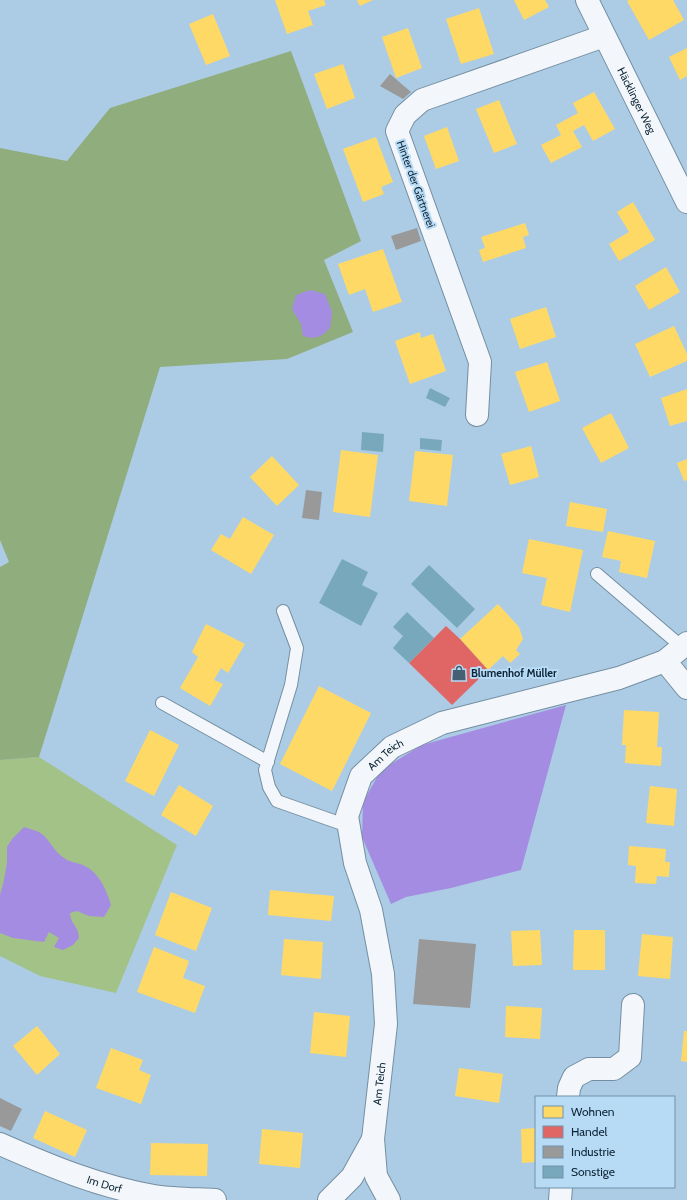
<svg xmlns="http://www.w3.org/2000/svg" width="687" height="1200" font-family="Cabin,sans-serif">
	<rect width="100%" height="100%" fill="#accce5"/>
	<path fill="#a3c288" d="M39 757 177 845 116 993 40 976 0 956V760Z"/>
	<path fill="#90ad7d" d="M291 51 361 241 324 260 353 332 287 359 160 367 39 757 0 760V567L9 562 0 540V148L67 161 110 108Z"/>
	<path fill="#a48ce2" d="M310 290 325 294 332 312 330 328C321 337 316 340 303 336L301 324 292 309 296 295Z
		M566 705 521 870 451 888 406 897 391 904 362 837 363 802 381 770 422 745Z
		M24 827C29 829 35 830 39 832 48 837 53 849 60 855 69 862 70 861 80 864 98 870 106 888 111 905L104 917 89 916 77 911 70 913C71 926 78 924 79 938L73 945 63 950 54 947 59 938 49 932 44 942 13 938 0 933V895L4 880 7 862V847L12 839Z"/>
	<path fill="#ffd966" d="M275 0H324L326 5 308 11 313 25 287 34Z
		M357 0H373L360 6Z
		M514 0H545L549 7 524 20Z
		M629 0H673L684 20 649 40 627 1Z
		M479 8 494 54 461 64 446 19Z
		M213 14 230 56 206 65 189 24Z
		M408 28 422 68 396 78 382 37Z
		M687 48V76L680 80 669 57Z
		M343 64 355 98 327 109 314 74Z
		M594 92 615 129 593 141 584 125 573 131 582 147 551 163 541 145 561 135 556 125 578 113 573 103Z
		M499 100 517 144 494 153 476 109Z
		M447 127 459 161 436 169 424 136Z
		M376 137 393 182 381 187 384 194 363 202 343 149Z
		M633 202 655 240 619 261 609 244 629 232 617 212Z
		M525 223 529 235 523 237 526 248 483 262 479 250 485 248 481 237Z
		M383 249 402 302 373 312 365 289 349 295 338 264Z
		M666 267 680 292 649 310 635 286Z
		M546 307 556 337 520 349 510 319Z
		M674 326 687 354V361L650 377 635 344Z
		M420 332 421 338 433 334 446 371 410 384 395 341Z
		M547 362 560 401 529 412 515 372Z
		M687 389V421L670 426 661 398Z
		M611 413 629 448 601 463 582 428Z
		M531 446 539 477 510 485 501 454Z
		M341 450 378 455 370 517 333 512Z
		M415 451 453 455 447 506 409 501Z
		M272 456 299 485 277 506 250 477Z
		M687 459V480L684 481 677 463Z
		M570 502 607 509 603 532 566 526Z
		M243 517 274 535 251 574 211 550 221 534 230 539Z
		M608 531 655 541 647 578 619 572 621 561 602 557Z
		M529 539 583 550 570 612 541 605 547 578 522 573Z
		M498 604 519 627 523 639 516 650 520 654 510 663 503 656 488 670 460 639Z
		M206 624 245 644 228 673 221 668 214 680 223 684 210 706 180 688 198 657 192 652Z
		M319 686 371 713 332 791 280 764Z
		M624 710 659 712 657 747H662L661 766 625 763 626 745H622Z
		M150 730 179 745 154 796 125 781Z
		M179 785 213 806 196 836 161 815Z
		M650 786 677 789 674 826 646 823Z
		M629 846 666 849 665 862H670L669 877 657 876 656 884 635 883 636 866 628 865Z
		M270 890 334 896 331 921 268 915Z
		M171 892 212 908 196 951 155 935Z
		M540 930 542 965 513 966 511 931Z
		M574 930H605V970H573Z
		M642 934 673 937 670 979 638 976Z
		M284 939 323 942 321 979 281 975Z
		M154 947 189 961 183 978 205 986 195 1013 137 992Z
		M506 1006 542 1008 540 1039 505 1037Z
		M314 1012 350 1016 346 1057 310 1053Z
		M37 1026 60 1054 37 1075 13 1046Z
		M684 1031H687V1062L681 1061Z
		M111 1048 143 1060 139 1070 151 1075 141 1104 96 1088Z
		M459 1068 503 1074 499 1103 455 1096Z
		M45 1111 87 1130 75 1157 33 1138Z
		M536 1128V1162L522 1163 521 1129Z
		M262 1129 303 1133 300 1168 259 1164Z
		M151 1143 208 1144 207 1176 150 1175Z"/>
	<path fill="#e06666" d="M446 626 460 639 488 670 452 705 409 663Z"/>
	<path fill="#999" d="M390 74 411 92 403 99 380 86Z
		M417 228 421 241 396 250 391 236Z
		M306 490 322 492 319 520 302 518Z
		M419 939 476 944 470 1008 413 1004Z
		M0 1098 22 1109 11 1131 0 1126Z"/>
	<path fill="#77a8bc" d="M430 388 450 398 445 407 426 398Z
		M362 432 384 434 383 452 361 450Z
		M420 438 442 440 441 451 420 449Z
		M342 559 368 572 362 585 378 593 361 626 319 603Z
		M429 565 475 609 457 628 411 584Z
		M407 612 434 638 409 663 393 648 403 636 393 627Z"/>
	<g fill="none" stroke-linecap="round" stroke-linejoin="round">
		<g stroke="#748ea1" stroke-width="14">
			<path id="lane" d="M597 574 682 647
				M283 611 297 648 291 685 265 770 269 787 277 801 348 826
				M162 703 268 762"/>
		</g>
		<g stroke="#748ea1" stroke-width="24">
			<g id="street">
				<path id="s1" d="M587 0 687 202"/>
				<path d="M477 415 480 362 397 131 405 115 422 100 604 36"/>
				<path d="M665 661 687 688"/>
				<path d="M568 1097 569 1088 574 1077 589 1069H614L630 1057 633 1005"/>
				<path d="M329 1200 352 1177 373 1139"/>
				<path id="s2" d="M389 1200 376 1176 373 1139 386 1024 383 974 371 910 355 863 347 816 361 776 392 747 442 723 619 678 665 661 687 643"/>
				<path d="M560 1200 561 1187"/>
			</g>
		</g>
		<g stroke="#748ea1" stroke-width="24">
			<g id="secondary">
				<path id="s3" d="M0 1144C50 1166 100 1187 154 1196 173 1199 195 1199 215 1200"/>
			</g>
		</g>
		<use href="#lane" stroke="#f3f7fb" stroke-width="12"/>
		<use href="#street" stroke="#f3f7fb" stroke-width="22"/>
		<use href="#secondary" stroke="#f3f7fb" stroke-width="22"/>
	</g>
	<defs>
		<g id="shop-bare" transform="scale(1.2)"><path d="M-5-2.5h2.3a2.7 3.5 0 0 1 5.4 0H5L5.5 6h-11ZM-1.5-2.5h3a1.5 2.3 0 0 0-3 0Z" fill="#455f73" stroke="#b7daf5" stroke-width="2.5" paint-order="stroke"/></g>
	</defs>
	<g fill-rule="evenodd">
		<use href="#shop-bare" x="459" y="673"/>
	</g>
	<g text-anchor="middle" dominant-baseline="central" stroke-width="4" stroke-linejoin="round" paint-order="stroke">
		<g font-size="11" fill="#0d2536" stroke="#b7daf5">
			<text stroke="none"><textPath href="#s1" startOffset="112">Häcklinger Weg</textPath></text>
			<text transform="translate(416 184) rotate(70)">Hinter der Gärtnerei</text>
			<text stroke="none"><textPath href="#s2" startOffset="468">Am Teich</textPath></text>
			<text stroke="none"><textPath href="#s2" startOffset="120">Am Teich</textPath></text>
			<text stroke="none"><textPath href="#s3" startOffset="112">Im Dorf</textPath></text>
		</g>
		<g font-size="11" font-weight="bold" fill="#0d2536" stroke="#b7daf5" text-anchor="start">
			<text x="471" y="673">Blumenhof Müller</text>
		</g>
	</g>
	<rect x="535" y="1096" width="140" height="92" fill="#b7daf5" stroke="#7392a9"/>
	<rect x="543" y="1106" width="20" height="12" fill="#ffd966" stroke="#7392a9"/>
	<text x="571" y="1116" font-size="12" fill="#0d2536">Wohnen</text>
	<rect x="543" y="1126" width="20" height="12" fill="#e06666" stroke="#7392a9"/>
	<text x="571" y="1136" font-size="12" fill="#0d2536">Handel</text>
	<rect x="543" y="1146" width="20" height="12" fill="#999999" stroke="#7392a9"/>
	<text x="571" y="1156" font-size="12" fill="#0d2536">Industrie</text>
	<rect x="543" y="1166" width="20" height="12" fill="#77a8bc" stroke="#7392a9"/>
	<text x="571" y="1176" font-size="12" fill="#0d2536">Sonstige</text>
</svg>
